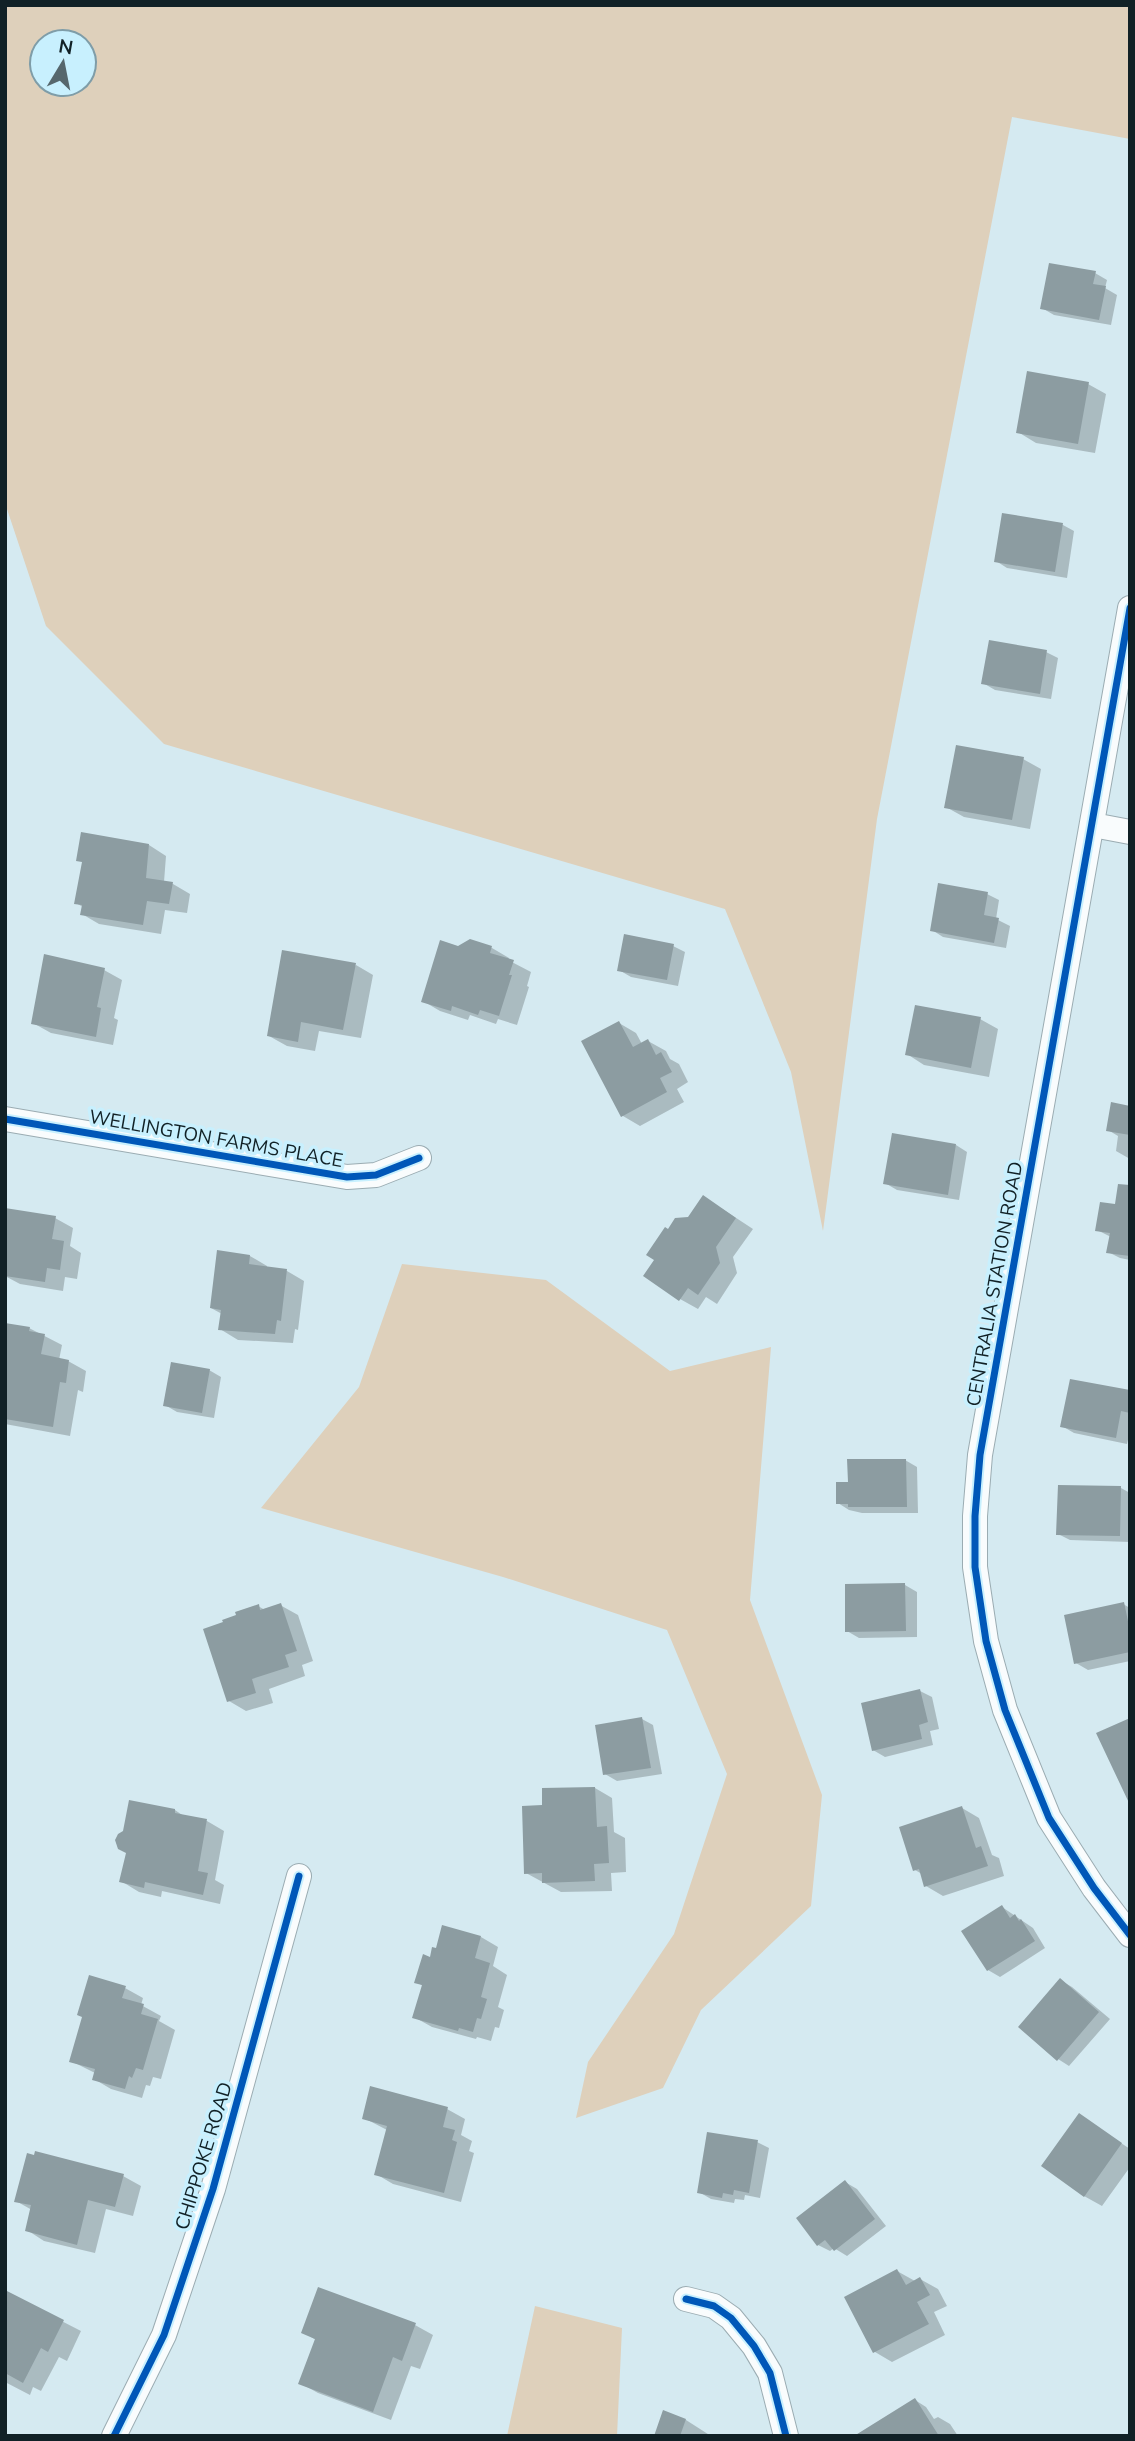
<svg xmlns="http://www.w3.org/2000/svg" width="1135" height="2441" font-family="'Nunito Sans',sans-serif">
	<rect width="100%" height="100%" fill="#d5eaf1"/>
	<path fill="#ded0bb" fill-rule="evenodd" d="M5 5H1130V139L1012 117 877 819 823 1231 791 1072 725 909 164 744 46 626 5 503ZM84 42V84H42V42Z
		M402 1264 546 1280 670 1371 771 1347 750 1600 822 1795 811 1906 701 2010 663 2088 576 2118 588 2062 674 1934 727 1774 667 1630 503 1577 261 1508 359 1387Z
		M535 2306 622 2328 617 2436H507Z"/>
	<path fill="#0003" d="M1095 273 1107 280 1105 288 1117 295 1111 325 1054 315 1042 308Z
		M1088 384 1106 394 1095 453 1036 443 1018 432Z
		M1003 515 1063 525 1074 531 1067 578 1007 568 996 561Z
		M1046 652 1058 658 1051 699 995 690 983 683Z
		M1023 759 1041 769 1030 829 964 817 946 807Z
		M149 845 166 856 164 882 173 884 190 894 187 913 165 910 161 934 99 924 82 914 83 907 76 903Z
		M987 894 999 900 996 919 1010 926 1006 948 943 937 932 930Z
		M470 941 492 948 509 958 508 960 531 972 527 986 529 987 517 1025 498 1019 496 1024 470 1015 468 1020 440 1011 423 1001 459 947Z
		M673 946 685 952 678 986 631 977 619 970Z
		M356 965 373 975 361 1038 319 1031 315 1051 287 1046 269 1036Z
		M104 970 122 980 114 1018 118 1020 113 1045 51 1033 33 1023Z
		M980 1019 998 1029 989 1077 924 1065 907 1054Z
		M619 1023 636 1033 642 1044 648 1041 666 1051 670 1059 679 1064 688 1082 677 1089 684 1102 640 1126 623 1116Z
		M1130 1108V1159L1116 1151 1118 1136 1108 1130Z
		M956 1145 967 1152 959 1200 897 1190 885 1183Z
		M721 1208 753 1229 733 1257 737 1273 717 1304 706 1297 698 1309 680 1299 656 1260 669 1231Z
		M1130 1209V1260L1120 1258 1108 1252 1111 1237 1097 1230Z
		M55 1218 73 1228 70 1246 81 1253 77 1279 65 1277 63 1291 20 1284 5 1276Z
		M219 1252 250 1256 267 1266V1269L287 1271 304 1281 298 1330 295 1329 293 1343 238 1340 220 1329 222 1314 211 1308Z
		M5 1325 29 1328 62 1345 59 1360 68 1361 86 1371 83 1392 78 1390 70 1436 5 1424Z
		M209 1370 221 1377 214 1418 177 1412 165 1405Z
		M1130 1392V1431L1127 1444 1074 1433 1062 1426Z
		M905 1460 917 1467 918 1513H862L849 1510 838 1503 850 1484Z
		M1121 1488 1130 1493V1542L1070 1540 1058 1534Z
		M905 1585 917 1592V1637L859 1638 847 1631Z
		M1123 1604 1130 1608V1661L1088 1670 1076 1663Z
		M280 1605 298 1615 313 1661 302 1665 305 1676 269 1689 273 1703 246 1711 229 1701 258 1606 265 1610Z
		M920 1691 932 1697 939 1729 930 1731 933 1745 885 1757 873 1750Z
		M642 1719 653 1725 662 1774 617 1781 605 1774Z
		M595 1788 612 1798 614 1832 625 1838 626 1872 611 1873 612 1891 561 1892 526 1873 544 1807Z
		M962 1808 979 1818 992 1855 999 1858 1004 1876 943 1896 926 1886 922 1874 915 1870Z
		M175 1810 185 1817 207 1821 224 1831 215 1880 224 1885 220 1904 162 1891 161 1897 139 1892 121 1881 128 1853Z
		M1002 1907 1033 1928 1045 1948 1000 1977 988 1970Z
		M481 1937 498 1947 493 1966 507 1975 498 2007 504 2010 499 2028 495 2027 491 2041 477 2037 476 2039 432 2027 414 2017 423 1986 417 1982 431 1959Z
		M1060 1980 1072 1987 1110 2019 1069 2066 1058 2059Z
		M125 1988 143 1998 141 2005 161 2016 159 2021 175 2030 161 2079 153 2077 150 2086 146 2085 142 2098 111 2089 94 2079 95 2073 71 2061Z
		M447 2109 465 2119 461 2135 472 2141 469 2151 474 2153 461 2202 393 2184 376 2174 387 2130 364 2118Z
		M1079 2115 1130 2149V2167L1102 2206 1084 2196Z
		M757 2142 769 2148 760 2198 745 2195 744 2200 735 2199 734 2203 711 2199 699 2192Z
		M123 2176 141 2186 133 2216 106 2209 95 2253 44 2241 27 2230 32 2210 16 2201Z
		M845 2182 857 2189 886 2226 847 2256 834 2248 830 2251 818 2245Z
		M897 2271 915 2281 920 2279 938 2289 947 2306 934 2312 945 2335 892 2362 875 2352Z
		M319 2289 415 2325 433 2335 420 2369 411 2366 391 2420 318 2393 300 2383 316 2340 303 2332Z
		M5 2292 81 2331 67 2361 59 2357 41 2391 33 2387 30 2395 5 2382Z
		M915 2400 926 2407 934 2419 938 2417 950 2424 958 2436H867Z
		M664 2412 686 2420 711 2436H656Z"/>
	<path fill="#8c9ca1" d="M1049 263 1096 271 1093 284 1106 286 1099 320 1040 309Z
		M1027 371 1089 382 1078 444 1016 433Z
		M1002 513 1063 523 1055 572 994 562Z
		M989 640 1047 650 1040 694 981 684Z
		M956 745 1024 757 1012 820 944 808Z
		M81 832 149 844 146 878 173 882 169 904 147 901 143 925 80 915 82 905 74 904 82 862 76 861Z
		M938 883 988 892 984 915 999 918 994 943 930 931Z
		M624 934 674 944 667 980 617 971Z
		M470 939 492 946 490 953 514 960 509 975H512L499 1016 480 1010 478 1015 452 1006 451 1011 421 1002 440 940 458 946Z
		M282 950 356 963 343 1030 301 1022 298 1042 267 1036Z
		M44 954 105 968 97 1007 101 1008 96 1037 31 1024Z
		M915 1005 981 1017 971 1068 905 1055Z
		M619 1021 633 1047 648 1039 656 1055 661 1052 672 1072 660 1078 667 1092 621 1117 581 1041Z
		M1111 1102 1130 1106V1135L1106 1131Z
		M892 1133 956 1144 948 1195 883 1184Z
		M1118 1184 1130 1185V1256L1106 1253 1110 1233 1095 1231 1100 1202 1115 1204Z
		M703 1195 736 1218 716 1247 720 1263 698 1295 688 1288 679 1301 643 1276 654 1260 646 1255 665 1227 668 1229 675 1218 688 1217Z
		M5 1208 56 1216 52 1239 64 1241 60 1270 47 1268 45 1282 5 1276Z
		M217 1250 250 1255 249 1264 287 1269 281 1321 277 1320 275 1334 218 1330 221 1310 210 1308Z
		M5 1323 30 1327 29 1331 45 1334 41 1354 69 1360 66 1383 60 1382 53 1427 5 1419Z
		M171 1362 210 1369 202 1413 163 1406Z
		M1070 1379 1130 1390V1413L1121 1411 1116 1438 1060 1427Z
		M847 1459H906L907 1507H848V1504H836V1482H848Z
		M1058 1485 1121 1486 1120 1536 1056 1535Z
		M905 1583 906 1631 845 1632V1584Z
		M1124 1602 1130 1631V1652L1074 1664 1064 1615Z
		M281 1603 297 1651 285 1655 289 1667 252 1679 256 1693 227 1702 203 1629 223 1622 222 1620 236 1615 235 1612 259 1604 260 1610Z
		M920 1689 928 1722 919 1725 922 1739 872 1751 861 1703Z
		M642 1717 651 1768 603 1775 595 1725Z
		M1130 1718V1805L1096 1733Z
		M595 1787 597 1827 607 1826 609 1863 594 1864 595 1881 542 1883V1873L524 1874 522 1806 542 1805V1788Z
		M129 1800 175 1809V1813L207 1819 198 1871 208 1873 203 1895 145 1882 144 1888 119 1882 126 1853 118 1849 115 1840 118 1834 123 1831Z
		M962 1806 976 1848 981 1846 988 1866 924 1887 919 1869 913 1871 899 1827Z
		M1002 1905 1010 1918 1015 1914 1019 1921 1021 1919 1035 1941 987 1971 961 1931Z
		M442 1925 481 1936 475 1958 490 1963 481 1997 487 1999 481 2019 477 2018 473 2032 459 2028 458 2031 412 2018 422 1985 414 1983 423 1954 430 1957 432 1947 436 1948Z
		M89 1975 126 1986 122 1998 144 2004 141 2014 158 2019 143 2070 136 2068 132 2078 129 2076 125 2089 92 2080 95 2069 69 2062 82 2017 77 2015Z
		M1060 1978 1099 2012 1057 2061 1018 2027Z
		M370 2086 448 2107 443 2127 455 2130 452 2140 457 2142 444 2193 374 2175 387 2126 362 2119Z
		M1079 2113 1122 2143 1084 2197 1041 2166Z
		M707 2132 758 2140 749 2193 734 2190 733 2195 723 2193 722 2198 697 2193Z
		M35 2151 124 2174 115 2207 88 2200 77 2245 25 2231 31 2205 14 2202 27 2153 34 2155Z
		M845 2180 875 2219 834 2251 825 2240 817 2246 796 2218Z
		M897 2269 906 2285 920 2277 930 2295 917 2302 929 2324 873 2353 844 2297Z
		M318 2287 416 2323 402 2361 393 2357 373 2412 298 2384 315 2339 301 2333Z
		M5 2290 64 2320 48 2352 41 2348 23 2383 5 2373Z
		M915 2398 939 2436H854Z
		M663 2410 686 2419 680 2436H654Z"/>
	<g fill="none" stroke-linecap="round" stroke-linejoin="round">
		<g stroke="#9bacb2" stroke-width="26">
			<path id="street" d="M1130 608 980 1455 975 1516V1567L986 1641 1005 1710 1049 1818 1094 1888 1130 1935
				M1093 825 1130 832
				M5 1119 347 1177 376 1175 419 1158
				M686 2299 714 2306 731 2318 754 2346 770 2373 786 2436
				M114 2436 164 2335 213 2189 299 1876"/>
		</g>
		<use href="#street" stroke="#f9fcfd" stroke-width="24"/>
		<g stroke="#c8f0fe" stroke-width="11">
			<path id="cycleway" d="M1130 608 980 1455 975 1516V1567L986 1641 1005 1710 1049 1818 1094 1888 1130 1935
				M5 1119 347 1177 376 1175 419 1158
				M686 2299 714 2306 731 2318 754 2346 770 2373 786 2436
				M114 2436 164 2335 213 2189 299 1876"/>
		</g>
		<use href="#cycleway" stroke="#0057b8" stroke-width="7"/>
	</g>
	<g text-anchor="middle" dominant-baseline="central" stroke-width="7" stroke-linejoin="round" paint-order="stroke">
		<g font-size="19" fill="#112126" stroke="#c8f0fe">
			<text transform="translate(216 1139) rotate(10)">WELLINGTON FARMS PLACE</text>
			<text transform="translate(995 1284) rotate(-80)">CENTRALIA STATION ROAD</text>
			<text transform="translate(204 2156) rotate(-73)">CHIPPOKE ROAD</text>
		</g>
	</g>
	<rect width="1135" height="2441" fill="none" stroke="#112126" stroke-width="14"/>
	<g transform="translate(63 63) rotate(10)"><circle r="33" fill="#c8f0fe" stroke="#7f9da8" stroke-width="2"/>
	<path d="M0-5L12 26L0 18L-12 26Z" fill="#56676d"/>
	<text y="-10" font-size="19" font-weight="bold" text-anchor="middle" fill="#112126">N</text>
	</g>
</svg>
